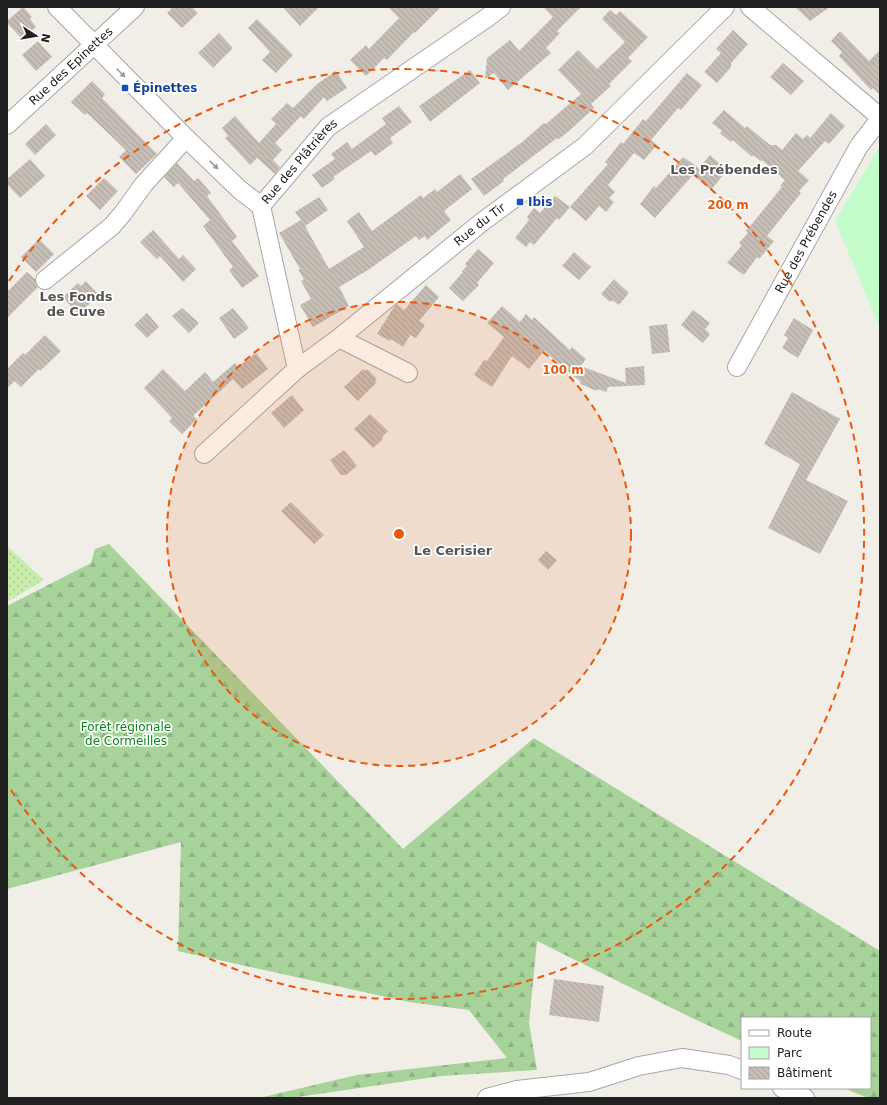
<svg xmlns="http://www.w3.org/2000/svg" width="887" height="1105" font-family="'DejaVu Sans',sans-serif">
	<defs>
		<pattern id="forest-firs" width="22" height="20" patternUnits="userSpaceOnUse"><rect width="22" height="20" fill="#a7d29a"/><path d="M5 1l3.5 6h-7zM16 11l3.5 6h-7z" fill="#8fb484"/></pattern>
		<pattern id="garden-dots" width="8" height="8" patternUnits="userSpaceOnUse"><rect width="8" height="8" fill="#c8edab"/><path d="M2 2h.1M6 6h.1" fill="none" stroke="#accb93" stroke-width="1.8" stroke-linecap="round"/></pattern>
		<pattern id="building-back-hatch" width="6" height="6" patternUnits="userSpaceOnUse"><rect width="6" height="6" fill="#c6beb5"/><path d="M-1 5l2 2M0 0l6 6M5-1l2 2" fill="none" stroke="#aaa39b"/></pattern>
	</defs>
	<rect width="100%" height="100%" fill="#f1eee7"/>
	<path fill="url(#forest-firs)" d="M109 544 403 849 534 738 880 951V1098H868L843 1088H870V1018H742V1041L690 1017 537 941 529 1023 537 1070 441 1076 291 1098H259L357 1075 507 1058 469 1010 409 1002 178 951 181 842 7 889V606L91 563 95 549Z"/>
	<path fill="#c3fcca" d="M880 146V328L835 221Z"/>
	<path fill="url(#garden-dots)" d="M7 546 44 580 7 602Z"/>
	<path fill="url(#building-back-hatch)" d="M23 7 32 17 30 19 36 27 22 39 7 23V21Z
		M173 7H192L198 13 182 28 167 13Z
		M283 7H319L300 26Z
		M388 7H441L415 33 414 32 387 60 384 58 366 76 350 60 366 45 369 49 399 18Z
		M543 7H581L557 31 560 33 546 48 551 53 508 90 494 73 485 79 487 58 510 40 519 51 553 17Z
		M795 7H830L810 21Z
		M610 10 616 15 620 11 648 37 628 58 632 61 609 84 611 86 591 104 594 108 569 131 559 139 557 138 503 179 504 181 484 196 471 179 521 143 544 123 546 124 581 94 558 70 578 50 597 69 625 42 602 19Z
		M257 19 293 55 276 73 262 60 270 52 248 28Z
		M733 30 748 44 731 63V67L717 83 704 72 721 53 716 49Z
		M840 31 869 61 880 50V95L873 88 871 90 839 56 842 52 831 41Z
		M219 33 233 48 213 68 198 53Z
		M38 41 52 57 36 71 22 55Z
		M783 63 804 81 791 95 770 77Z
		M470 70 480 83 430 122 419 106Z
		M336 71 347 88 327 101 324 97 304 119 301 116 275 143 282 150 273 160 280 167 275 174 257 158 250 165 225 138 228 136 222 128 235 116 259 143 276 124 271 119 287 103 293 108 317 84Z
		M687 73 702 85 681 110 678 108 651 140 657 145 644 160 634 153 608 185 615 192 609 198 614 202 606 212 599 206 586 221 570 207 608 164 605 162 621 142 623 144 643 119 646 121Z
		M92 81 105 94 102 98 157 154 136 174 119 157 126 150 87 113 85 115 71 102Z
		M399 106 412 122 390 138 393 143 375 156 371 151 333 177 335 179 322 188 312 175 335 159 331 154 347 142 352 149 386 124 382 118Z
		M724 110 745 128 747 126 770 145H776L782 150 796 133 803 139 807 135 810 138 831 113 845 126 829 144 825 141 798 171 809 180 799 191 801 193 767 236 774 241 759 259 757 257 744 275 727 263 742 245 739 243 748 233 746 231 782 187 780 186 785 180 762 160 761 161 753 155 752 157 733 140 731 142 720 133 722 131 712 123Z
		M46 124 56 135 35 155 25 144Z
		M710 155 727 170 711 190 693 175Z
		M683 157 699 168 655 218 640 204 654 186 656 188Z
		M30 159 45 176 20 198 7 184V179Z
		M177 163 194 181 198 178 211 193 207 196 237 237 232 241 259 276 242 288 229 270 233 267 203 226 210 220 178 183 174 187 164 177Z
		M460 174 472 189 444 211 451 220 427 240 425 236 419 240 416 236 368 270 339 287 349 306 313 327 300 305 311 299 301 281 304 279 298 270 300 269 279 233 301 220 295 212 319 197 328 210 305 226 329 269 364 247 347 221 359 212 372 231 421 195 423 198 435 189 437 192Z
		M104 178 118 191 100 210 86 196Z
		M555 196 570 207 559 220 557 218 534 245 530 242 526 247 515 238 529 220 527 217 534 208 540 213Z
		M153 230 179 259 183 255 196 269 183 282 160 256 157 259 140 242Z
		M39 239 54 254 36 272 21 257Z
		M478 249 494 263 477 283 479 285 463 301 449 288 463 272 462 271 467 266 465 264Z
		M574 252 591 267 579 280 562 266Z
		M27 272 35 279 38 287 7 318V292Z
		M614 279 629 293 619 305 612 300 610 302 601 294Z
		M86 281 99 295 78 314 63 297 78 283 81 286Z
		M426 285 439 297 419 321 425 325 416 338 410 335 403 347 391 339 390 341 377 334 394 307 397 304 404 310Z
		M502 306 520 322 526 314 532 320 534 317 570 350 572 347 586 359 581 366 626 383 625 368 644 366 645 385 608 387 606 392 598 389 597 391 580 384 581 382 544 351 529 369 512 356 492 387 474 375 484 360 487 361 504 337 487 323Z
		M182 308 199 323 189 333 172 316Z
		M233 308 249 328 234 339 219 318Z
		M693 310 710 323 705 329 710 334 703 343 681 325Z
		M147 313 159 327 147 338 134 325Z
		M794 318 813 330 798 358 782 348 788 338 784 335Z
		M667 324 670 352 652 354 649 326Z
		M45 335 61 351 40 371 39 369 21 387 15 381 7 388V369L23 353 25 355Z
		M256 353 268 369 242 389 233 379 193 416 197 419 182 434 169 421 172 418 144 388 163 369 185 391 205 372 213 382 235 363 238 367Z
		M363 369 365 371 367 369 377 379 375 381 376 383 358 401 344 387Z
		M792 392 840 419 806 480 848 501 820 554 768 528 800 464 764 444Z
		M292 395 304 410 284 428 271 413Z
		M370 414 388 431 382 437 383 439 373 448 354 429Z
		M344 450 357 466 346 475H341L330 460Z
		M291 502 324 535 314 544 281 511Z
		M546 551 557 560 548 570 538 560Z
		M554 979 604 986 599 1022 549 1015Z"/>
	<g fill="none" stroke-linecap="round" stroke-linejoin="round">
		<g stroke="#a7a7a7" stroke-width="20">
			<g id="minor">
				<path d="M57 7 186 138 240 190 261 206"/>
				<path d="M750 7 880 117"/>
				<path id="s1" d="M7 125 135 7"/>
				<path id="s2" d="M261 206 328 127 488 17 501 7"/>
				<path d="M261 206 297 369"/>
				<path d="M45 280 112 226 123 213 144 184 186 138"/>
				<path d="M339 338 408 373"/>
				<path id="s3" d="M737 367 859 146 880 119"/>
				<path id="s4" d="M204 454 297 369 339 338 482 222 585 146 725 7"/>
				<path d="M782 1088 805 1098"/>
				<path d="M487 1098 517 1090 589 1082 639 1066 682 1058 729 1065 742 1070"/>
			</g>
		</g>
		<use href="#minor" stroke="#fff" stroke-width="18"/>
	</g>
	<defs><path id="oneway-solid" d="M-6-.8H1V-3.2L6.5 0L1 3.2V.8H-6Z"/></defs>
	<g fill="#9b9b9b">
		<use href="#oneway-solid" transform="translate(121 73) rotate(45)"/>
		<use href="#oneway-solid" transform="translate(214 165) rotate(44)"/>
	</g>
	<circle cx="399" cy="534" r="232" fill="#e8590c" fill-opacity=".12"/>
	<g fill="none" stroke="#e8590c" stroke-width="2" stroke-dasharray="7 5">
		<circle cx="399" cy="534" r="232"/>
		<path d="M9 281A465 465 0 1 1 9 787"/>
	</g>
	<g fill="#1a4fb4" stroke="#fff" stroke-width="1.5">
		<rect x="121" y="84" width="8" height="8" rx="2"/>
		<rect x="516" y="198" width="8" height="8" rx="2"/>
	</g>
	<g text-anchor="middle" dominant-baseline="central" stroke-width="3.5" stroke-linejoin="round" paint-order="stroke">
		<g font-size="12" fill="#202020" stroke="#fff">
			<text stroke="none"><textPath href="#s1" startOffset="87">Rue des Epinettes</textPath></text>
			<text stroke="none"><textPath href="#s2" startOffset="59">Rue des Plâtrières</textPath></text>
			<text stroke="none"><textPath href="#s4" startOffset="359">Rue du Tir</textPath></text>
			<text stroke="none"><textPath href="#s3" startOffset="143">Rue des Prébendes</textPath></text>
		</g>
		<g font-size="12" font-weight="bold" fill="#164399" stroke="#fff" text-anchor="start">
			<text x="133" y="88">Épinettes</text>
			<text x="528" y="202">Ibis</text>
		</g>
		<g font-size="12" fill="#078618" stroke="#fff">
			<text x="126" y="727">Forêt régionale<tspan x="126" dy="14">de Cormeilles</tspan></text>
		</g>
		<g font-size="13" font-weight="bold" fill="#535353" stroke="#fff">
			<text x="724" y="169">Les Prébendes</text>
			<text x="76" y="296">Les Fonds<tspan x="76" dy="15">de Cuve</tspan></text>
			<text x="453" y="550">Le Cerisier</text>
		</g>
	</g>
	<circle cx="399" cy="534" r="6" fill="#e8590c" stroke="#fff" stroke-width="2"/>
	<g font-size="12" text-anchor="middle" font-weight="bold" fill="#e8590c" stroke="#fff" stroke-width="3.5" stroke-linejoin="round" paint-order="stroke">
		<text x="728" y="209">200 m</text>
		<text x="563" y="374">100 m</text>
	</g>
	<rect width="887" height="1105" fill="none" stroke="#202020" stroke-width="16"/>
	<rect x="741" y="1017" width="130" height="72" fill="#ffffff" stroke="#a6a6a6"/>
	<rect x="749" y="1030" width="20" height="6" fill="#ffffff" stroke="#a6a6a6"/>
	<text x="777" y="1037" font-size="12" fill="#202020">Route</text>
	<rect x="749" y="1047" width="20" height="12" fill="#c3fcca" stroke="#a6a6a6"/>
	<text x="777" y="1057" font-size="12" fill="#202020">Parc</text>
	<rect x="749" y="1067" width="20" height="12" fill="url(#building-back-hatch)" stroke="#a6a6a6"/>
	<text x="777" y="1077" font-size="12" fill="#202020">Bâtiment</text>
	<g transform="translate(36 36) rotate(102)" stroke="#ffffff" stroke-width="3" paint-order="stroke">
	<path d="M0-3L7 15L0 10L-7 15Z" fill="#202020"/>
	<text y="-6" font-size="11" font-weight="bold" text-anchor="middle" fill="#202020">N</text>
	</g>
</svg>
